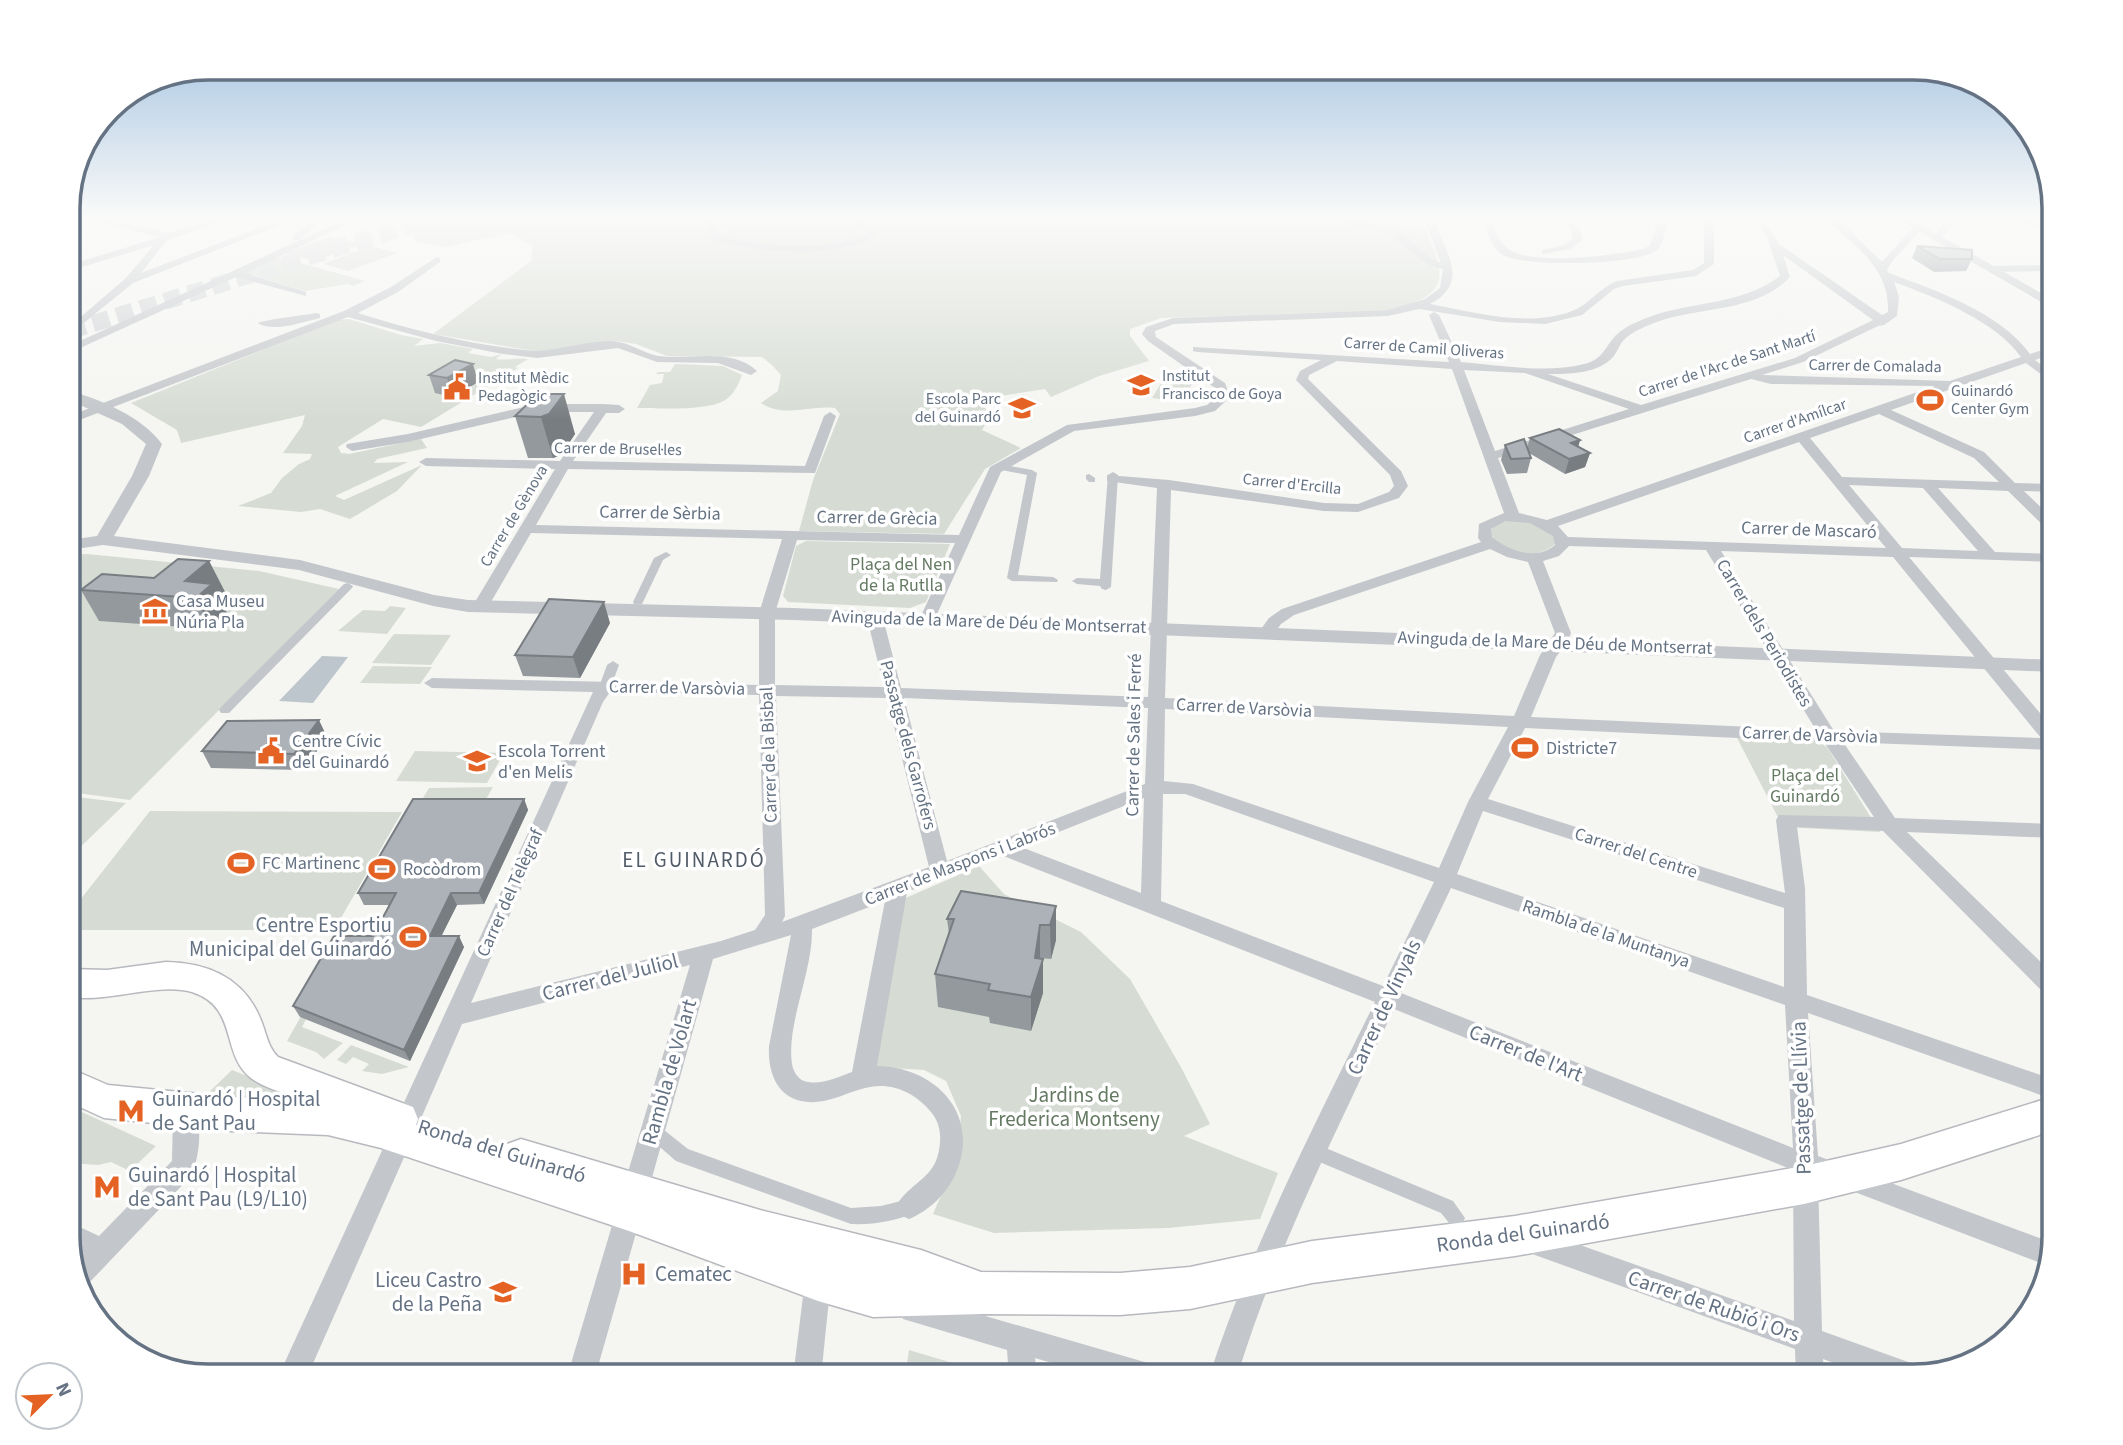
<svg xmlns="http://www.w3.org/2000/svg" width="2123" height="1445" font-family="'Source Sans 3',sans-serif">
	<rect width="100%" height="100%" fill="#f5f5f2"/>
	<path fill="#d6dcd3" d="M704 218 713 233 723 231 713 218H847L855 222 876 218H1330L1425 228C1448 279 1448 295 1391 310L1161 318 1130 329V336L1149 361 1099 376 1051 397 1045 389 982 399 989 418 982 430 1021 448 985 469 944 534 799 531 813 480 840 414 835 408C810 405 784 418 761 403L778 391 781 375 772 365 762 357 667 356 636 344 617 341 552 350H528L433 334 531 261 533 245 509 233 446 247 414 241 412 218Z
		M329 237 363 244 314 261 285 253Z
		M371 246 397 253 348 271 323 264Z
		M279 257 365 281 353 286 348 284 304 291 244 272Z
		M349 319 401 335 423 339 414 346 440 343 473 349 468 353 491 357 502 354 496 359C508 361 517 357 528 359L515 367 518 368 421 427 383 419 338 447 341 453 349 454 421 439 427 448 377 459 374 463 408 462 335 496 344 500 422 465 397 491 350 519 320 509 301 512 238 506 271 493 282 478 299 464 310 459 312 454 283 453 302 426 305 415 181 443 177 430 131 403 336 320Z
		M675 364 723 366 742 375C739 383 735 392 728 398 712 412 658 408 637 408L650 385 662 383 664 374H656L658 372H670Z
		M1166 375 1195 379 1181 402 1152 398Z
		M1517 520 1533 523 1554 536 1555 544C1537 561 1501 554 1490 533L1493 526 1503 521Z
		M806 541 950 544 926 602 910 608 788 602 783 596 796 546Z
		M87 554 259 571 339 589 130 800 69 792V555Z
		M390 606 406 608 387 634 338 631 363 610 385 611Z
		M394 634 451 635 431 665 372 663Z
		M373 666 432 667 420 684 360 683Z
		M1735 734 1809 737 1827 747 1880 832 1783 827Z
		M415 751 504 753 487 783 396 781Z
		M493 787 481 808H417L429 788Z
		M69 796 126 803 69 858Z
		M150 811 402 812 334 930H69V914Z
		M979 866 1004 894 1081 932 1130 979 1182 1069 1210 1124 1184 1136 1278 1173 1260 1219 1168 1228 994 1233 933 1214 957 1159 961 1116 946 1081 924 1070 871 1067 901 900Z
		M311 1009 302 1027 343 1043 324 1059 316 1052 287 1041 304 1011Z
		M351 1045 409 1067 382 1074 362 1071 369 1064 353 1057 346 1064 337 1060Z
		M232 1070 278 1088 267 1100 206 1095Z
		M69 1106 73 1108 156 1146 130 1171 111 1162 98 1165 69 1163Z
		M909 1350 993 1375V1377H905Z"/>
	<path fill="#bdc6cc" d="M322 656 348 657 313 703 279 701Z"/>
	<g fill="none" stroke-linecap="round" stroke-linejoin="round">
		<path stroke="#d1d4d6" stroke-width="17" stroke-dasharray="17 8" stroke-linecap="butt" d="M69 331 434 218"/>
		<g stroke="#b6b9be" stroke-width="3">
			<path id="primary" d="M166 962C210 963 246 979 262 1023 267 1036 268 1047 278 1057L413 1107 418 1119 416 1125 503 1153 507 1144 521 1139 760 1210 921 1250 981 1272 1120 1273 1190 1267 1312 1241 1515 1216 1804 1166 1901 1144 2055 1096V1130L1901 1180 1804 1204 1515 1256 1312 1283 1190 1309 1120 1315 981 1314 873 1317 818 1301 629 1231 381 1148 328 1135 231 1131 104 1118 69 1102V1068L108 1085 231 1097 306 1100C289 1094 265 1089 251 1078 220 1054 239 1007 192 992 158 982 108 1003 69 997V969L107 970Z"/>
		</g>
		<path fill="#c3c6ca" fill-rule="evenodd" d="M1000 464 1032 470 1037 473 1018 575 1053 577 1058 580 1057 582 1012 581 1007 578 1027 475 997 469V465Z
			M1113 472 1118 475 1111 587 1106 590 1102 589 1100 586 1077 584 1072 581 1077 578 1100 579 1108 475Z
			M1089 474 1095 478V482H1089L1086 479V475Z
			M666 552 671 555 663 560 643 602 642 604H634L633 602 654 558Z
			M348 583 353 586 352 588 229 713H221L219 710 221 707 344 584Z
			M613 661 619 665 611 687 609 690H601L599 687 607 665Z
			M650 1126 664 1130 688 1149 851 1208 881 1206 909 1199 915 1201 918 1207 915 1213C894 1221 874 1225 851 1224L676 1161 654 1142 644 1139 641 1134 644 1129Z
			M1316 1144 1453 1201 1465 1218 1462 1224 1456 1226 1450 1224 1441 1213 1310 1158 1307 1152 1310 1146Z"/>
		<path fill="#c3c6ca" fill-rule="evenodd" d="M80 218H98L170 233 219 218H233L167 240 141 273 285 218H298L133 283 69 335V327L125 279 154 245 69 271V265L160 237Z
			M315 218H325L299 240H293V236Z
			M348 218H360L245 273 306 292V296L236 277 69 353V346Z
			M702 218H711L722 237C759 246 833 253 867 233L849 218H859L878 233C845 261 754 251 715 241Z
			M1332 218C1358 218 1384 220 1406 237 1419 246 1425 258 1441 263L1424 218H1434C1444 251 1472 282 1430 304 1474 312 1528 328 1572 311 1589 305 1600 287 1617 281L1693 270 1704 263V218H1714V264L1696 276 1623 286 1614 289 1582 315 1545 324 1500 322 1419 309 1388 316 1174 324 1155 331 1156 337 1225 383 1230 397 1215 411 1195 416 1074 431 1001 472 933 623 927 625 919 620 955 543 797 540 775 613V685L884 687 867 618 875 613 883 618 901 688 1148 697 1157 488 1107 481V475L1169 480 1324 503 1358 504 1389 492 1394 486 1390 475 1296 380 1300 371 1321 360 1197 352 1193 351V347L1449 362 1429 315 1434 312 1439 315 1461 362C1501 365 1545 374 1584 364 1602 360 1604 349 1615 336 1621 330 1629 325 1637 322 1683 300 1738 308 1780 276L1767 237 1752 218H1762L1779 244 1882 315 1888 312C1890 267 1854 246 1825 218H1835L1841 222 1882 262 1915 225H1921V229L1890 264 1887 270 1889 273C1935 290 2001 313 2030 354L2055 346V353L2035 360 2055 376V385L2026 363 1891 410 1984 452 2015 483 2055 484V492L2024 491 2055 521V533L2050 532 2008 491 1938 488 1995 552 2055 554V562L1909 557 2055 731V750L1843 742 1895 818 2055 824V838L1907 832 2055 976V999L2047 996 1883 831 1797 827 1805 888 1807 995 2055 1080V1100L1808 1013 1818 1156 2053 1243 2046 1265 1818 1178 1822 1331 1922 1367 1925 1374 1872 1377 1823 1359 1824 1377H1796L1795 1349 1535 1255 1526 1251 1522 1242 1526 1233 1535 1229 1794 1321 1793 1170 1394 1009C1337 1130 1276 1249 1237 1377H1209C1251 1247 1315 1124 1375 1002L1001 855 907 892 877 1066C937 1067 982 1116 955 1175 946 1194 929 1211 909 1219L900 1215 896 1207C905 1187 930 1180 937 1158 942 1142 942 1125 931 1112 918 1096 900 1086 880 1086 861 1086 845 1096 828 1100 787 1110 767 1084 769 1046L791 935 713 959 648 1192 644 1200 637 1203 642 1212 595 1377H567L616 1212 620 1203 627 1201 622 1192 690 965 462 1024 416 1130 411 1131 413 1137 307 1377H278L392 1129 397 1127 395 1122 593 692 432 688 424 683 432 678 759 685V613L782 539 531 533 488 607 480 612 472 607 555 469 426 466 419 462 426 458 560 461 594 412H537L408 442 352 451 346 447 347 444 408 434 537 404H603L619 405 625 409 619 413H606L573 461 805 466 824 416 830 412 836 416 815 473 568 469 536 525 959 535 990 467 1067 425 1195 408 1207 405 1218 396 1215 388 1148 341 1142 334 1146 327 1173 318 1388 310 1425 299 1440 288 1443 269C1417 265 1407 242 1384 232 1368 224 1346 227 1332 218ZM1783 255 1873 320 1795 358 1641 405 1548 374C1568 374 1594 374 1610 360 1616 355 1618 348 1622 342 1628 334 1640 329 1649 325 1694 305 1754 315 1790 277ZM1894 282C1935 297 1996 321 2021 357L1950 381 1762 375 1803 362 1878 326 1884 325 1897 316 1899 297ZM1337 361 1452 369 1504 513 1479 524 1478 538 1481 542 1282 609 1269 618 1259 632 1261 635H1273L1281 624 1294 615 1490 549 1507 557 1528 562 1555 633 1540 655 1514 716 1165 698 1171 490 1324 511 1358 512 1399 498 1408 486 1401 471 1308 379 1309 375ZM1464 370 1525 373 1629 409 1495 451ZM1751 379 1771 384 1935 386 1547 520 1519 513 1498 458ZM1879 414 1974 458 1999 482 1842 477 1810 438ZM1799 442 1886 548 1568 537 1558 526ZM1849 485 1923 488 1978 551 1902 548ZM1505 521 1530 523 1553 536 1555 545C1536 561 1509 551 1492 537L1491 529ZM1569 546 1706 550 1816 730 1531 717 1556 657 1567 643 1571 633 1543 561 1559 556ZM1721 551 1893 557 2041 738 1834 731ZM610 692 759 695 765 915 755 930 721 941 471 1003 603 702ZM776 696 887 698 929 867 782 922 785 916ZM904 698 1148 708 1145 784 947 861ZM1165 709 1508 727 1468 802 1439 868 1193 784 1164 781ZM1525 728 1824 742 1874 817 1779 815 1776 820 1785 893 1488 799ZM1163 794H1185L1434 882 1383 986 1161 901ZM1144 798 1141 893 1021 847ZM1483 811 1784 908V987L1457 874ZM1451 888 1785 1005 1793 1148 1401 993ZM885 901 852 1072C839 1077 819 1086 804 1081 798 1079 793 1071 792 1064 786 1024 813 972 812 929Z
			M1482 218H1491C1495 229 1499 244 1510 250 1535 266 1615 255 1644 249L1650 245 1659 218H1669C1666 227 1664 242 1658 249 1642 266 1524 267 1503 255 1491 248 1487 231 1482 218Z
			M1559 218H1569L1578 227 1583 239 1570 249 1542 254V250L1564 245 1573 238 1569 228Z
			M1949 218H1958L1940 239H1934V235Z
			M2000 218H2019L2055 225V231Z
			M437 257 440 258V262L398 292 358 313C412 330 467 344 524 350 553 353 580 342 608 341 628 340 641 353 659 356 690 360 732 347 757 371L751 375 718 363 657 362 618 348 537 358 503 354 436 341 348 317 69 424V416L344 311 391 287Z
			M2055 265V271L1991 272 1986 269 1991 266Z
			M316 313 320 314V318C303 322 273 333 258 323 263 320 305 315 316 313Z
			M185 1099 193 1103C203 1123 200 1156 191 1176L87 1285 81 1288 74 1262 81 1254 69 1247V1222L99 1236 172 1161 173 1110 177 1103Z
			M818 1267 827 1271 831 1280 821 1377H793L805 1280 809 1271Z
			M913 1295 1148 1363 1158 1367 1162 1377H1099L1035 1358 1037 1377H1009L1007 1350 903 1319 899 1309 903 1299Z"/>
		<path fill="#c3c6ca" fill-rule="evenodd" d="M1896 218H1909L2055 301V310Z
			M69 391C101 399 142 417 162 444L149 476 114 536 300 560 434 595 468 600 793 608 2055 660V672L793 620 468 612 433 606 299 570 103 545 69 550V540L97 536 132 476 146 444 122 424 69 400Z"/>
		<use href="#primary" fill="#fff" fill-rule="evenodd"/>
	</g>
	<path fill="#94999e" d="M1917 246 1972 259 1966 271 1934 272 1912 258Z
		M429 375 478 382 453 397 435 393Z
		M538 394 575 434 561 455 553 458H528L515 416Z
		M1530 438 1580 440 1578 447 1590 453 1585 467 1565 474 1529 453 1531 458 1527 473 1507 474 1501 460 1505 445 1527 448Z
		M209 561 225 592 219 597 228 615 212 629 99 621 81 590 154 578Z
		M610 623 580 678 523 676 515 655Z
		M327 737 303 770 211 768 202 751Z
		M524 799 528 810 484 904 457 905 441 936 464 947 410 1061 300 1017 293 1006 373 936 390 905H364L358 893Z
		M1056 906V940L1051 959 1040 958 1043 959V993L1031 1031 990 1023 989 1017 938 1007 935 974 949 934 947 919Z"/>
	<path fill="#787d81" d="M473 364 478 382 453 397 447 378Z
		M564 394 575 434 561 455 553 458 541 417Z
		M1580 440 1576 454 1571 443Z
		M1590 453 1585 467 1565 474 1569 459Z
		M209 561 225 592 219 597 228 615 212 629 196 598 185 581Z
		M604 602 610 623 580 678 573 657Z
		M319 720 327 737 303 770 294 754Z
		M524 799 528 810 484 904 479 893Z
		M451 893 457 905 436 947 430 936Z
		M1056 906V940L1051 959 1050 925Z
		M1040 925V958L1043 959V993L1031 1031V997Z
		M459 936 464 947 410 1061 404 1050Z"/>
	<path fill="#acb2b8" stroke="#787d81" stroke-width="2" d="M1917 246 1972 250V259H1940Z
		M455 360 473 364 447 378 429 375Z
		M538 394H564L549 414 541 417 515 416Z
		M1559 429 1580 440 1571 443 1590 453 1569 459 1530 438Z
		M1524 439 1531 458 1511 459 1505 445Z
		M178 559 209 561 185 581 212 584 196 598 81 590 102 574 154 578Z
		M549 599 604 602 573 657 515 655Z
		M319 720 294 754 202 751 227 721Z
		M413 799H524L479 893H451L430 936H459L404 1050 293 1006 334 936H373L396 893H358Z
		M961 891 1056 906 1050 925H1040L1035 958 1043 959 1031 997 988 990 990 984 935 974 954 919H947Z"/>
	<linearGradient id="sky" x2="0" y2="1"><stop stop-color="#97bbdd"/><stop offset="0.52" stop-color="#fafaf9"/><stop offset="1" stop-color="#fafaf9" stop-opacity="0"/></linearGradient>
	<rect width="2123" height="420" fill="url(#sky)"/>
	<defs>
		<g id="school-bare" transform="scale(2.1)"><path d="M0-5L7-2L0 1L-7-2ZM-4 1L0 2.5L4 1V4Q0 6-4 4Z" fill="#e46324" stroke="#fff" stroke-width="2.5" paint-order="stroke"/></g>
		<g id="civic-bare" transform="scale(2.1)"><path d="M-.6-6.5H3V-4.5H.6V-3L4-1V1h2V6H-6V1h2V-1L-.6-3ZM-1.2 2.5V6h2.4V2.5Z" fill="#e46324" stroke="#fff" stroke-width="2.5" paint-order="stroke"/></g>
		<g id="stadium-bare" transform="scale(2.1)"><path d="M0-5a6.5 5 0 1 0 0 10a6.5 5 0 1 0 0-10ZM-3.5-1.8h7v3.6h-7Z" fill="#e46324" stroke="#fff" stroke-width="2.5" paint-order="stroke"/></g>
		<g id="museum-bare" transform="scale(2.1)"><path d="M0-6L6-3V-2H-6V-3ZM-5-1h2V3h-2ZM-1-1h2V3h-2ZM3-1h2V3H3ZM-6 4H6V6H-6Z" fill="#e46324" stroke="#fff" stroke-width="2.5" paint-order="stroke"/></g>
		<g id="metro-bare" transform="scale(2.1)"><path d="M-5.5 5V-5H-3L0 0L3-5H5.5V5H3V-.5L0 4L-3-.5V5Z" fill="#e46324" stroke="#fff" stroke-width="2.5" paint-order="stroke"/></g>
		<g id="hospital-bare" transform="scale(2.1)"><path d="M-5-5h3v3.5h4V-5h3V5h-3V1.5h-4V5h-3Z" fill="#e46324" stroke="#fff" stroke-width="2.5" paint-order="stroke"/></g>
	</defs>
	<g fill-rule="evenodd">
		<use href="#school-bare" x="1141" y="385"/>
		<use href="#civic-bare" x="457" y="387"/>
		<use href="#stadium-bare" x="1930" y="400"/>
		<use href="#school-bare" x="1022" y="408"/>
		<use href="#museum-bare" x="155" y="611"/>
		<use href="#stadium-bare" x="1525" y="748"/>
		<use href="#civic-bare" x="271" y="751"/>
		<use href="#school-bare" x="477" y="761"/>
		<use href="#stadium-bare" x="241" y="863"/>
		<use href="#stadium-bare" x="382" y="869"/>
		<use href="#stadium-bare" x="413" y="937"/>
		<use href="#metro-bare" x="131" y="1111"/>
		<use href="#metro-bare" x="107" y="1187"/>
		<use href="#hospital-bare" x="634" y="1274"/>
		<use href="#school-bare" x="503" y="1292"/>
	</g>
	<g text-anchor="middle" dominant-baseline="central" stroke-width="7" stroke-linejoin="round" paint-order="stroke">
		<g font-size="16" fill="#647283" stroke="#fff">
			<text transform="translate(1424 348) rotate(4)">Carrer de Camil Oliveras</text>
			<text transform="translate(1727 364) rotate(-18)">Carrer de l'Arc de Sant Martí</text>
			<text transform="translate(1875 366) rotate(1)">Carrer de Comalada</text>
			<text transform="translate(1795 421) rotate(-19)">Carrer d'Amílcar</text>
			<text transform="translate(618 449) rotate(1)">Carrer de Brusel·les</text>
			<text transform="translate(1292 484) rotate(6)">Carrer d'Ercilla</text>
			<text transform="translate(514 516) rotate(-59)">Carrer de Gènova</text>
		</g>
		<g font-size="16" fill="#647283" stroke="#fff" text-anchor="start">
			<text x="1162" y="376">Institut<tspan x="1162" dy="18">Francisco de Goya</tspan></text>
			<text x="478" y="378">Institut Mèdic<tspan x="478" dy="18">Pedagògic</tspan></text>
			<text x="1951" y="391">Guinardó<tspan x="1951" dy="18">Center Gym</tspan></text>
			<text x="1001" y="399" text-anchor="end">Escola Parc<tspan x="1001" dy="18">del Guinardó</tspan></text>
		</g>
		<g font-size="18" fill="#647283" stroke="#fff">
			<text transform="translate(660 513) rotate(1)">Carrer de Sèrbia</text>
			<text transform="translate(877 518) rotate(1)">Carrer de Grècia</text>
			<text transform="translate(1809 530) rotate(2)">Carrer de Mascaró</text>
			<text transform="translate(989 622) rotate(2)">Avinguda de la Mare de Déu de Montserrat</text>
			<text transform="translate(1764 633) rotate(59)">Carrer dels Periodistes</text>
			<text transform="translate(1555 643) rotate(2)">Avinguda de la Mare de Déu de Montserrat</text>
			<text transform="translate(677 688) rotate(1)">Carrer de Varsòvia</text>
			<text transform="translate(1244 708) rotate(3)">Carrer de Varsòvia</text>
			<text transform="translate(1134 735) rotate(-89)">Carrer de Sales i Ferré</text>
			<text transform="translate(1810 735) rotate(2)">Carrer de Varsòvia</text>
			<text transform="translate(908 745) rotate(75)">Passatge dels Garrofers</text>
			<text transform="translate(769 755) rotate(-92)">Carrer de la Bisbal</text>
			<text transform="translate(1636 853) rotate(18)">Carrer del Centre</text>
			<text transform="translate(960 864) rotate(-21)">Carrer de Maspons i Labrós</text>
			<text transform="translate(510 893) rotate(-66)">Carrer del Telègraf</text>
			<text transform="translate(1606 934) rotate(19)">Rambla de la Muntanya</text>
		</g>
		<g font-size="18" fill="#657a63" stroke="#fff">
			<text x="901" y="564">Plaça del Nen<tspan x="901" dy="21">de la Rutlla</tspan></text>
			<text x="1805" y="775">Plaça del<tspan x="1805" dy="21">Guinardó</tspan></text>
		</g>
		<g font-size="18" fill="#647283" stroke="#fff" text-anchor="start">
			<text x="176" y="601">Casa Museu<tspan x="176" dy="21">Núria Pla</tspan></text>
			<text x="292" y="741">Centre Cívic<tspan x="292" dy="21">del Guinardó</tspan></text>
			<text x="1546" y="748">Districte7</text>
			<text x="498" y="751">Escola Torrent<tspan x="498" dy="21">d'en Melis</tspan></text>
			<text x="262" y="863">FC Martinenc</text>
			<text x="403" y="869">Rocòdrom</text>
		</g>
		<g font-size="21" letter-spacing="2" fill="#525c68" stroke="#fff">
			<text x="694" y="860">EL GUINARDÓ</text>
		</g>
		<g font-size="21" fill="#647283" stroke="#fff" text-anchor="start">
			<text x="392" y="925" text-anchor="end">Centre Esportiu<tspan x="392" dy="24">Municipal del Guinardó</tspan></text>
			<text x="152" y="1099">Guinardó | Hospital<tspan x="152" dy="24">de Sant Pau</tspan></text>
			<text x="128" y="1175">Guinardó | Hospital<tspan x="128" dy="24">de Sant Pau (L9/L10)</tspan></text>
			<text x="655" y="1274">Cematec</text>
			<text x="482" y="1280" text-anchor="end">Liceu Castro<tspan x="482" dy="24">de la Peña</tspan></text>
		</g>
		<g font-size="21" fill="#647283" stroke="#fff">
			<text transform="translate(610 977) rotate(-14)">Carrer del Juliol</text>
			<text transform="translate(1384 1007) rotate(-65)">Carrer de Vinyals</text>
			<text transform="translate(1526 1053) rotate(22)">Carrer de l'Art</text>
			<text transform="translate(669 1072) rotate(-74)">Rambla de Volart</text>
			<text transform="translate(1801 1098) rotate(-92)">Passatge de Llívia</text>
			<text transform="translate(502 1151) rotate(17)">Ronda del Guinardó</text>
			<text transform="translate(1523 1233) rotate(-8)">Ronda del Guinardó</text>
			<text transform="translate(1714 1306) rotate(19)">Carrer de Rubió i Ors</text>
		</g>
		<g font-size="21" fill="#657a63" stroke="#fff">
			<text x="1074" y="1095">Jardins de<tspan x="1074" dy="24">Frederica Montseny</tspan></text>
		</g>
	</g>
	<path d="M0 0H2123V1445H0ZM208 80H1914A128 128 0 0 1 2042 208V1236A128 128 0 0 1 1914 1364H208A128 128 0 0 1 80 1236V208A128 128 0 0 1 208 80Z" fill="#fff" fill-rule="evenodd"/>
	<path fill="none" stroke="#647283" stroke-width="3.5" d="M208 80H1914A128 128 0 0 1 2042 208V1236A128 128 0 0 1 1914 1364H208A128 128 0 0 1 80 1236V208A128 128 0 0 1 208 80Z"/>
	<g transform="translate(49 1396) rotate(66)"><circle r="33" fill="#ffffff" stroke="#c1c7cd" stroke-width="2"/>
	<path d="M0-5L12 26L0 18L-12 26Z" fill="#e46324"/>
	<text y="-10" font-size="19" font-weight="bold" text-anchor="middle" fill="#647283">N</text>
	</g>
</svg>
